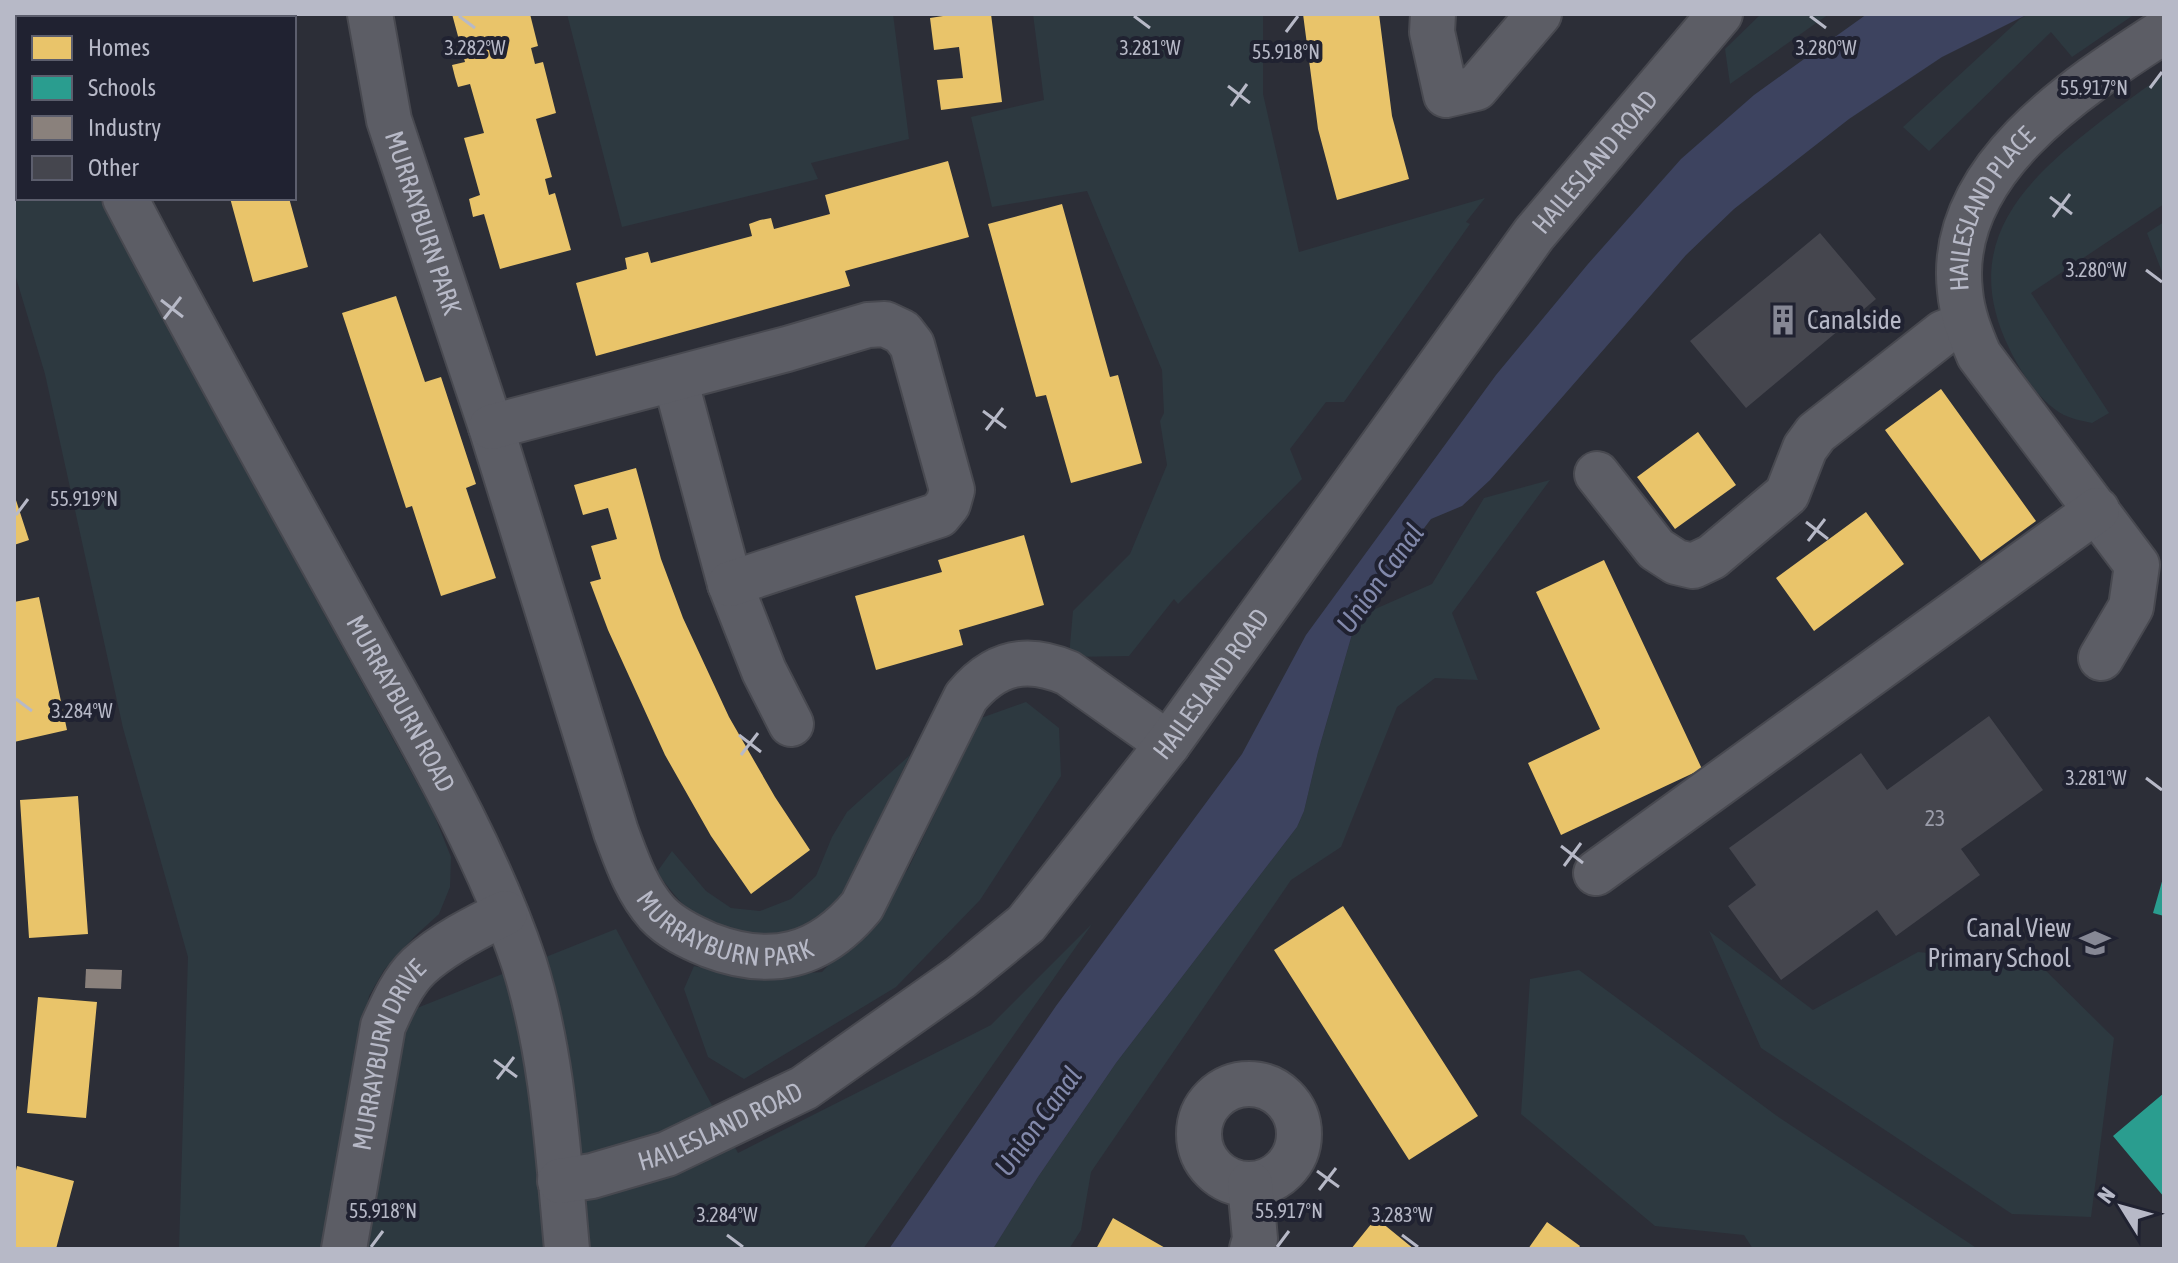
<svg xmlns="http://www.w3.org/2000/svg" width="2178" height="1263" font-family="'Asap Condensed',sans-serif">
	<rect width="100%" height="100%" fill="#2c2e37"/>
	<path fill="#2d3940" d="M567 14H893L909 139 811 163 818 179 622 227Z
		M1033 14H1263V94L1299 252 1485 198 1466 222 1470 224 1344 402H1326L1290 449 1302 479 1178 604 1174 599 1129 656 1069 657 1073 611 1130 554 1167 465 1160 421 1164 413 1162 370 1087 191 992 207 971 117 1044 100Z
		M1761 14H1829L1730 84 1725 49Z
		M2028 14H2135L2072 57 2051 32 1929 151 1903 127 2020 19Z
		M14 24 18 35V198H99L212 410 433 812 451 857 450 887 439 914 415 936 384 970 369 996 324 1249H179L188 957 123 728 45 374 14 271Z
		M2164 75V204L2031 293 2109 413 2092 423C2085 421 2076 420 2069 417 2044 408 2021 373 2010 350 1962 253 2012 192 2086 133 2111 113 2137 93 2164 75Z
		M2164 222V277L2147 233Z
		M1550 480 1452 613 1478 680 1435 678 1397 707 1341 847 1291 880 1091 1172 1081 1230 1069 1249H993L1038 1177 1116 1063 1297 827 1304 811 1318 752 1357 617 1432 584 1484 498Z
		M1026 702 1059 728 1061 776 980 900 896 987 744 1079 708 1057 684 989 694 966 747 977 822 972 868 923 908 869 981 718Z
		M910 755C896 784 882 814 867 844 860 858 855 875 846 888 814 935 753 949 704 921 685 910 669 889 657 872L672 851 706 891 731 908 760 911 791 899 816 876 832 837 847 812Z
		M1092 924 863 1249H367L402 1014 616 929 738 1153 991 1025Z
		M1709 931 1813 1010 1918 952 2039 964 2114 1038 2091 1217 2012 1214 1761 1048Z
		M1579 970 1777 1116 1978 1249H1753L1744 1235 1655 1226 1521 1114 1530 979Z"/>
	<path fill="#3d435f" d="M1867 14H2028L1942 57 1849 119 1734 209 1686 255 1490 480 1462 506 1431 519 1357 617 1318 752 1304 811 1297 827 1116 1063 1038 1177 993 1249H889L1056 1006 1242 754 1306 635 1496 375 1588 264 1681 159 1754 95Z"/>
	<path fill="#e9c46a" d="M131 14H207L208 18H132Z
		M452 14H530L538 46 531 48 535 64 543 62 556 113 536 119 552 177 545 179 549 195 555 193 571 250 500 269 484 214 473 217 469 199 480 195 464 138 484 133 470 84 458 87 455 77 452 65 465 62Z
		M956 14H991L1002 102 941 110 937 80 963 78 959 47 934 50 930 18Z
		M1303 14H1379L1392 116 1409 179 1337 200 1318 129Z
		M948 161 969 237 845 271 850 286 596 356 576 283 627 269 625 258 648 252 651 263 752 236 749 224 760 220 771 218 774 229 830 214 825 195Z
		M230 198H289L308 267 253 282Z
		M1062 204 1110 377 1118 375 1142 463 1071 483 1046 395 1036 397 988 224Z
		M396 296 425 382 441 377 476 484 466 488 496 578 441 596 412 506 406 508 342 313Z
		M1941 389 2036 521 1981 561 1885 430Z
		M1698 432 1736 485 1675 529 1637 477Z
		M636 468 661 559 683 618 729 717 775 797 810 850 751 894 711 836 665 755 608 630 590 582 601 579 591 546 617 539 608 508 583 515 574 485Z
		M14 494 29 540 14 545Z
		M1866 512 1904 564 1814 631 1776 578Z
		M1024 535 1044 605 959 630 963 645 876 670 855 596 942 572 938 560Z
		M1604 560 1702 769 1561 835 1528 763 1600 729 1536 592Z
		M39 597 67 730 14 742V602Z
		M78 796 88 934 29 938 20 800Z
		M1343 906 1478 1116 1409 1160 1274 950Z
		M38 997 97 1002 86 1118 27 1113Z
		M17 1166 74 1181 56 1249H14V1180Z
		M1113 1218 1167 1249H1096Z
		M1376 1218 1414 1249H1351Z
		M1547 1222 1580 1246 1578 1249H1528Z"/>
	<path fill="#2a9d8f" d="M2163 878H2164V916L2153 913Z
		M2164 1093V1197L2113 1136Z"/>
	<path fill="#8a817c" d="M86 969 122 970 121 989 85 988Z"/>
	<path fill="#45464e" d="M1820 233 1876 299 1746 408 1690 341Z
		M1989 716 2043 790 1961 849 1980 875 1896 936 1877 910 1781 980 1728 906 1756 885 1729 848 1861 753 1887 790Z"/>
	<g fill="none" stroke-linecap="round" stroke-linejoin="round">
		<g stroke="#484950" stroke-width="48">
			<g id="minor">
				<path d="M37 14 38 18"/>
				<path id="s1" d="M370 14 389 120 491 427 616 832C627 861 636 889 657 913 671 928 690 937 709 945 771 969 820 957 862 906L966 697C995 662 1027 655 1068 673L1168 744"/>
				<path d="M1433 14 1432 32 1446 95 1476 88 1539 14"/>
				<path id="s2" d="M125 198C201 344 282 488 362 633 420 738 486 849 524 963 553 1055 558 1153 567 1249"/>
				<path d="M675 379 730 584 764 671 791 724"/>
				<path d="M491 427 787 349 868 325 885 324 902 332 912 345 952 490 948 504 939 515 730 584"/>
				<path d="M1597 474 1656 549 1676 562 1693 566 1712 557 1787 494 1805 448 1816 433 1943 333 1966 324"/>
				<path id="s3" d="M2101 658 2131 607 2137 565 1979 355C1970 334 1962 314 1960 291 1946 171 2077 87 2164 31"/>
				<path d="M1596 873 2097 510"/>
				<circle cx="1249" cy="1134" r="50"/>
				<path id="s4" d="M560 1181 592 1176 667 1154 804 1088 961 977 1026 924 1168 744 1534 234 1720 14"/>
				<path d="M1250 1184 1255 1239 1252 1249"/>
				<path id="s5" d="M344 1249 383 1026C392 1006 402 982 419 966 443 944 476 927 505 913"/>
			</g>
		</g>
		<use href="#minor" stroke="#5c5d65" stroke-width="44"/>
	</g>
	<path fill="none" stroke="#b7b9c7" stroke-width="3" d="M459 16 475 28M1134 16 1150 28M1810 16 1826 28M1286 32 1298 16M1228 86 1250 103M2150 88 2162 72M1231 106 1247 84M2050 197 2072 214M2053 217 2070 194M2146 270 2162 282M161 300 183 317M164 319 181 297M983 411 1006 428M986 430 1003 408M16 515 28 499M1806 522 1828 539M1808 541 1825 519M16 699 32 711M739 735 761 752M741 755 758 733M2146 778 2162 790M1561 846 1583 863M1564 866 1581 843M494 1060 517 1077M497 1079 514 1057M1317 1171 1339 1187M1319 1190 1336 1168M727 1235 743 1247M1402 1235 1418 1247M371 1247 383 1231M1277 1247 1289 1231"/>
	<defs>
		<g id="building-bare" transform="scale(2.4)"><path d="M-4-6H4V6H1V3H-1V6H-4ZM-2.5-4.3h1.7v1.8h-1.7ZM.8-4.3h1.7v1.8H.8ZM-2.5-1h1.7V.8h-1.7ZM.8-1h1.7V.8H.8Z" fill="#868895" stroke="#202231" stroke-width="2.5" paint-order="stroke"/></g>
		<g id="school-bare" transform="scale(2.4)"><path d="M0-5L7-2L0 1L-7-2ZM-4 1L0 2.5L4 1V4Q0 6-4 4Z" fill="#868895" stroke="#202231" stroke-width="2.5" paint-order="stroke"/></g>
	</defs>
	<g fill-rule="evenodd">
		<use href="#building-bare" x="1783" y="320"/>
		<use href="#school-bare" x="2095" y="943"/>
	</g>
	<g text-anchor="middle" dominant-baseline="central" stroke-width="8" stroke-linejoin="round" paint-order="stroke">
		<g font-size="22" fill="#9a9ca9">
			<text x="1935" y="818">23</text>
		</g>
		<g font-size="26" fill="#b7b9c7" stroke="#202231">
			<text stroke="none"><textPath href="#s4" startOffset="1490">HAILESLAND ROAD</textPath></text>
			<text stroke="none"><textPath href="#s3" startOffset="522">HAILESLAND PLACE</textPath></text>
			<text stroke="none"><textPath href="#s1" startOffset="216">MURRAYBURN PARK</textPath></text>
			<text stroke="none"><textPath href="#s4" startOffset="842">HAILESLAND ROAD</textPath></text>
			<text stroke="none"><textPath href="#s2" startOffset="576">MURRAYBURN ROAD</textPath></text>
			<text stroke="none"><textPath href="#s1" startOffset="1018">MURRAYBURN PARK</textPath></text>
			<text stroke="none"><textPath href="#s5" startOffset="200">MURRAYBURN DRIVE</textPath></text>
			<text stroke="none"><textPath href="#s4" startOffset="170">HAILESLAND ROAD</textPath></text>
		</g>
		<g font-size="26" fill="#b7b9c7" stroke="#202231" text-anchor="start">
			<text x="1807" y="320">Canalside</text>
			<text x="2071" y="928" text-anchor="end">Canal View<tspan x="2071" dy="30">Primary School</tspan></text>
		</g>
		<g font-size="28" font-style="italic" fill="#8289ab" stroke="#202231">
			<text transform="translate(1380 578) rotate(-54)">Union Canal</text>
			<text transform="translate(1038 1121) rotate(-54)">Union Canal</text>
		</g>
	</g>
	<g font-size="20" text-anchor="middle" fill="#b7b9c7" stroke="#202231" stroke-width="8" stroke-linejoin="round" paint-order="stroke">
		<text x="475" y="55">3.282°W</text>
		<text x="1150" y="55">3.281°W</text>
		<text x="1826" y="55">3.280°W</text>
		<text x="1286" y="59">55.918°N</text>
		<text x="2094" y="95">55.917°N</text>
		<text x="2096" y="277">3.280°W</text>
		<text x="84" y="506">55.919°N</text>
		<text x="82" y="718">3.284°W</text>
		<text x="2096" y="785">3.281°W</text>
		<text x="383" y="1218">55.918°N</text>
		<text x="1289" y="1218">55.917°N</text>
		<text x="727" y="1222">3.284°W</text>
		<text x="1402" y="1222">3.283°W</text>
	</g>
	<rect width="2178" height="1263" fill="none" stroke="#b7b9c7" stroke-width="32"/>
	<rect x="16" y="16" width="280" height="184" fill="#202231" stroke="#5c5e6d" stroke-width="2"/>
	<rect x="32" y="36" width="40" height="24" fill="#e9c46a" stroke="#5c5e6d" stroke-width="2"/>
	<text x="88" y="56" font-size="24" fill="#b7b9c7">Homes</text>
	<rect x="32" y="76" width="40" height="24" fill="#2a9d8f" stroke="#5c5e6d" stroke-width="2"/>
	<text x="88" y="96" font-size="24" fill="#b7b9c7">Schools</text>
	<rect x="32" y="116" width="40" height="24" fill="#8a817c" stroke="#5c5e6d" stroke-width="2"/>
	<text x="88" y="136" font-size="24" fill="#b7b9c7">Industry</text>
	<rect x="32" y="156" width="40" height="24" fill="#45464e" stroke="#5c5e6d" stroke-width="2"/>
	<text x="88" y="176" font-size="24" fill="#b7b9c7">Other</text>
	<g transform="translate(2122 1207) rotate(307)" stroke="#202231" stroke-width="6" paint-order="stroke">
	<path d="M0-6L14 30L0 20L-14 30Z" fill="#b7b9c7"/>
	<text y="-12" font-size="22" font-weight="bold" text-anchor="middle" fill="#b7b9c7">N</text>
	</g>
</svg>
